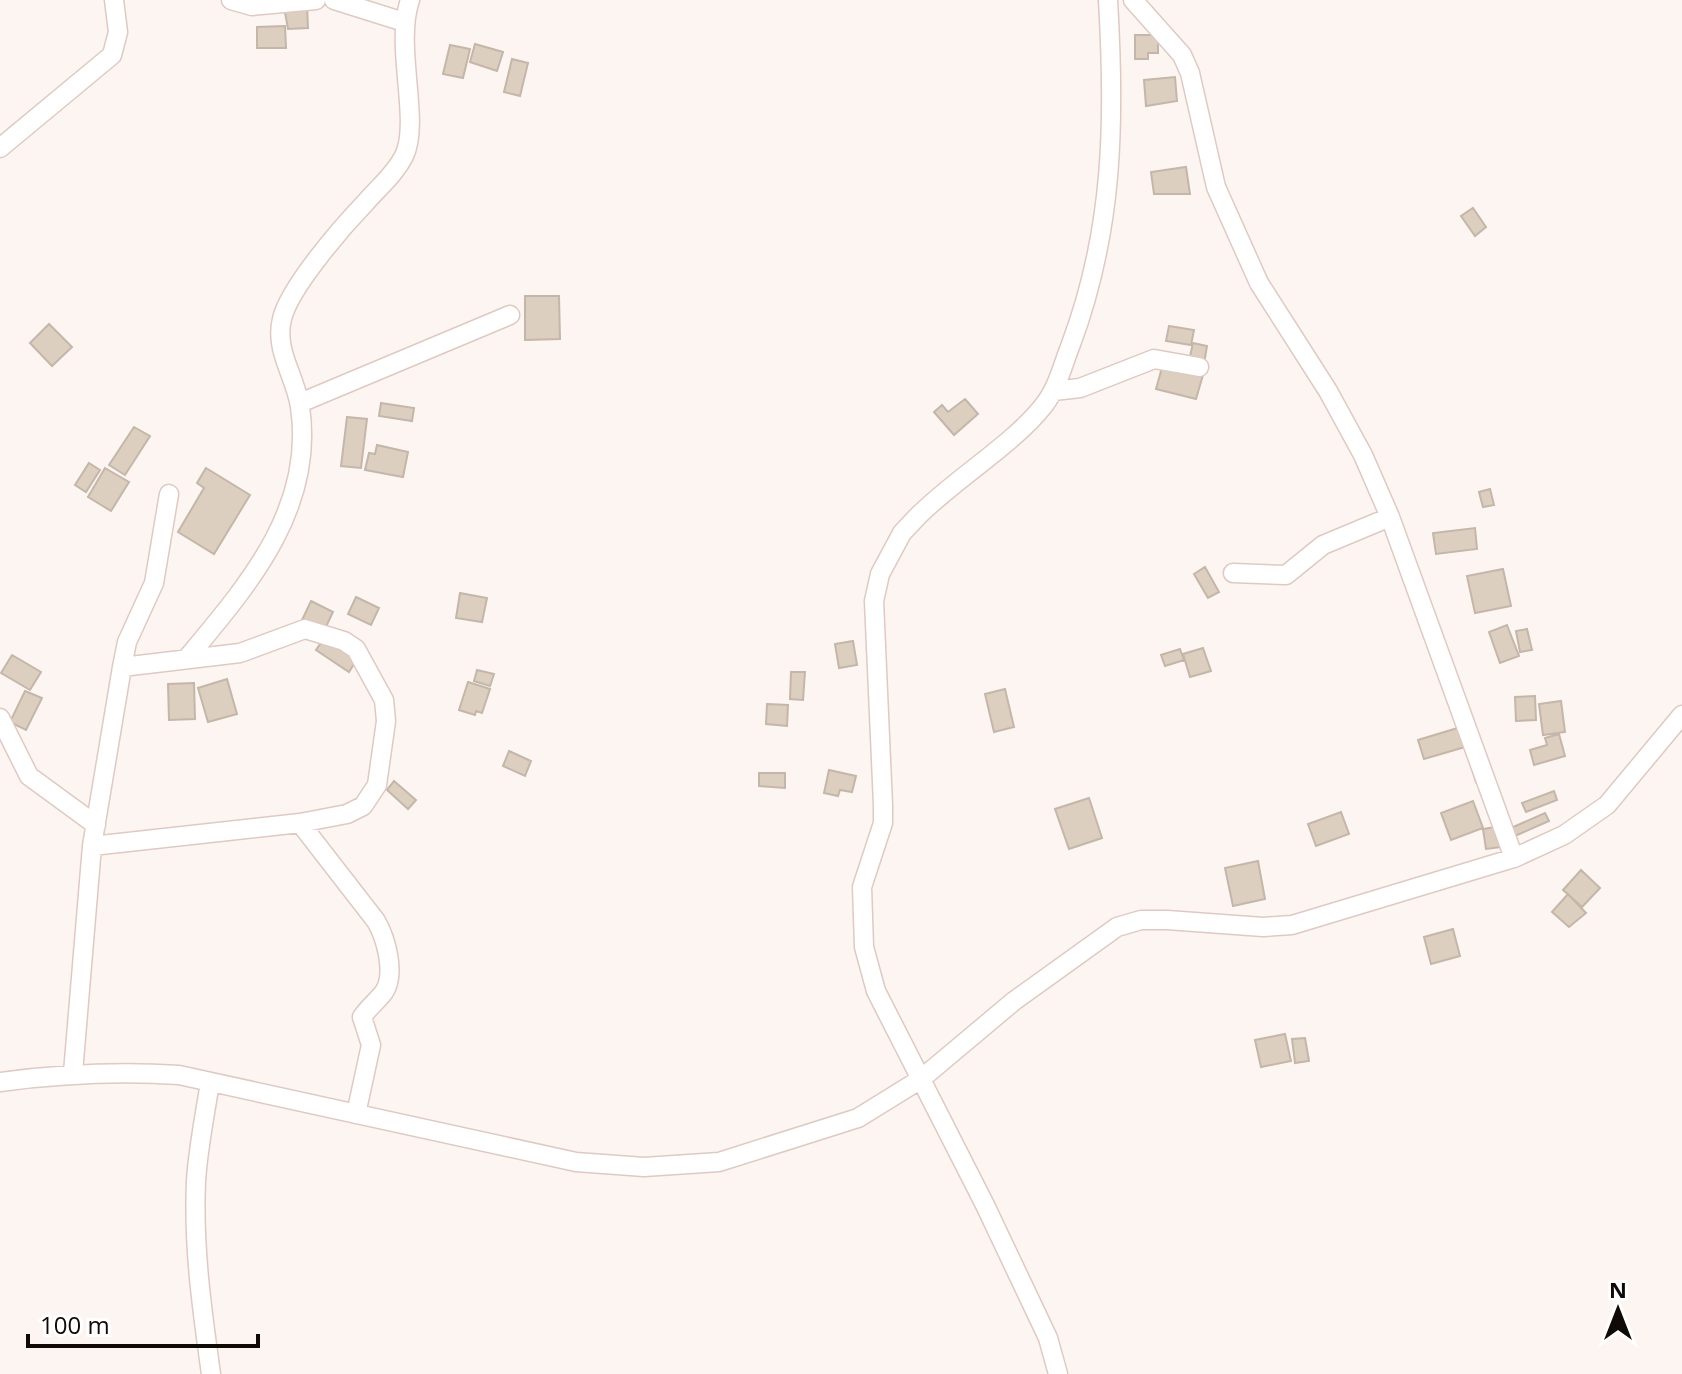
<svg xmlns="http://www.w3.org/2000/svg" width="1682" height="1374" font-family="'Open Sans',sans-serif">
	<rect width="100%" height="100%" fill="#fdf5f1"/>
	<path fill="#ddcfc0" stroke="#c4b6a8" stroke-width="2" d="M307 5 308 28 288 29 284 7Z
		M285 26 286 48H257V27Z
		M1135 35H1158V53H1148V59H1135Z
		M475 44 503 52 497 71 470 62Z
		M450 45 470 49 463 78 443 74Z
		M512 59 528 63 520 96 504 92Z
		M1175 77 1177 101 1146 106 1144 80Z
		M1186 167 1190 194H1154L1151 172Z
		M1473 208 1486 227 1475 236 1461 216Z
		M525 296H559L560 339 525 340Z
		M49 324 72 347 52 366 30 343Z
		M1169 326 1194 330 1191 345 1166 341Z
		M1193 343 1207 346 1204 364 1189 361Z
		M1163 364 1203 375 1196 399 1156 389Z
		M965 399 978 414 954 435 934 412 942 405 948 412Z
		M381 403 414 408 412 421 379 416Z
		M347 417 367 419 361 468 341 466Z
		M134 427 150 436 125 475 109 465Z
		M377 445 408 452 403 477 365 470 369 453 375 454Z
		M89 463 100 470 86 492 75 485Z
		M105 468 129 482 111 511 88 497Z
		M206 468 250 495 214 554 178 532 204 488 197 483Z
		M1490 489 1494 505 1483 507 1479 492Z
		M1475 528 1477 549 1436 554 1433 533Z
		M1205 567 1219 592 1208 598 1194 574Z
		M1503 569 1511 606 1475 613 1467 576Z
		M460 593 487 598 482 622 456 618Z
		M356 597 379 608 371 625 348 614Z
		M311 601 333 612 324 631 302 620Z
		M1507 625 1519 656 1500 663 1489 632Z
		M1527 629 1532 650 1520 652 1516 631Z
		M325 637 357 659 349 672 316 650Z
		M853 641 857 665 839 668 835 644Z
		M1203 648 1211 671 1190 677 1183 654Z
		M1180 649 1184 660 1165 666 1161 655Z
		M12 655 41 672 30 690 1 673Z
		M477 670 494 674 490 686 474 681Z
		M791 672H805L803 700 790 699Z
		M227 679 237 714 208 722 198 688Z
		M468 682 490 689 482 713 476 711 475 715 459 710Z
		M194 683 195 719 169 720 168 684Z
		M1005 689 1014 727 994 732 985 694Z
		M25 691 42 698 26 730 10 722Z
		M1535 696 1536 720 1516 721 1515 697Z
		M1561 701 1565 732 1543 735 1539 704Z
		M767 704 788 705 787 726 766 724Z
		M1474 723 1491 778 1476 782 1465 747 1424 759 1418 740Z
		M1559 734 1565 756 1534 765 1530 750 1547 745 1545 738Z
		M509 751 531 761 525 776 503 766Z
		M829 770 856 776 852 792 840 790 838 796 824 793Z
		M759 773H785V788L759 786Z
		M394 781 416 800 408 809 387 790Z
		M1554 791 1557 800 1526 812 1522 803Z
		M1089 798 1102 838 1069 849 1055 809Z
		M1473 801 1483 828 1451 840 1441 813Z
		M1341 812 1349 834 1316 846 1308 824Z
		M1545 813 1549 821 1515 836 1511 828Z
		M1507 825 1510 846 1486 849 1483 829Z
		M1258 861 1265 899 1233 906 1225 868Z
		M1581 870 1600 888 1582 907 1563 890Z
		M1568 894 1586 913 1569 927 1552 912Z
		M1453 929 1460 956 1431 964 1424 937Z
		M1285 1034 1291 1061 1261 1067 1255 1040Z
		M1305 1038 1309 1061 1295 1063 1292 1039Z"/>
	<g fill="none" stroke-linecap="round" stroke-linejoin="round">
		<g stroke="#decac2" stroke-width="21">
			<path id="minor" d="M231 0 252 6 316 0
				M334 0 404 22
				M1133 0 1182 55 1190 73 1216 187 1259 283 1328 391 1363 455 1390 517 1514 858
				M0 148 112 55 118 32 114 0
				M1054 391 1080 388 1154 359 1199 367
				M300 403 510 315
				M1233 573 1286 575 1323 545 1390 517
				M188 657C249 584 315 508 300 407 296 377 274 351 282 319 289 288 342 227 366 202 379 187 395 174 404 156 421 121 394 46 410 0
				M0 718 29 776 96 825
				M300 823 376 921C386 938 396 974 384 992 377 1001 368 1008 362 1017L371 1045 356 1114
				M92 846 300 823 347 814 363 806 377 785 386 721 384 700 356 649 344 641 305 629 240 653 122 667
				M73 1073 92 846 122 667 127 642 154 583 169 494
				M0 1082C61 1074 117 1071 179 1075L576 1162 644 1167 719 1162 858 1118 921 1079 1014 1001 1117 927 1141 920H1167L1263 927 1292 925 1514 858 1564 835 1607 805 1682 715
				M210 1082C205 1115 198 1148 196 1181 193 1246 202 1310 211 1374
				M1058 1374 1048 1338 985 1205 876 991 864 947 862 887 883 823V805L874 601 880 574 902 533 916 518C953 480 1014 444 1044 405 1058 387 1063 364 1071 344 1114 229 1115 120 1108 0"/>
		</g>
		<use href="#minor" stroke="#fff" stroke-width="18"/>
	</g>
	<g transform="translate(1618 1310)" stroke="#ffffff" stroke-width="6" paint-order="stroke">
	<path d="M0-6L14 30L0 20L-14 30Z" fill="#100a07"/>
	<text y="-12" font-size="22" font-weight="bold" text-anchor="middle" fill="#100a07">N</text>
	</g>
	<path d="M28 1334v12h230v-12" fill="none" stroke="#100a07" stroke-width="4"/>
	<text x="40" y="1334" font-size="24" fill="#100a07" stroke="#ffffff" stroke-width="6" paint-order="stroke">100 m</text>
</svg>
